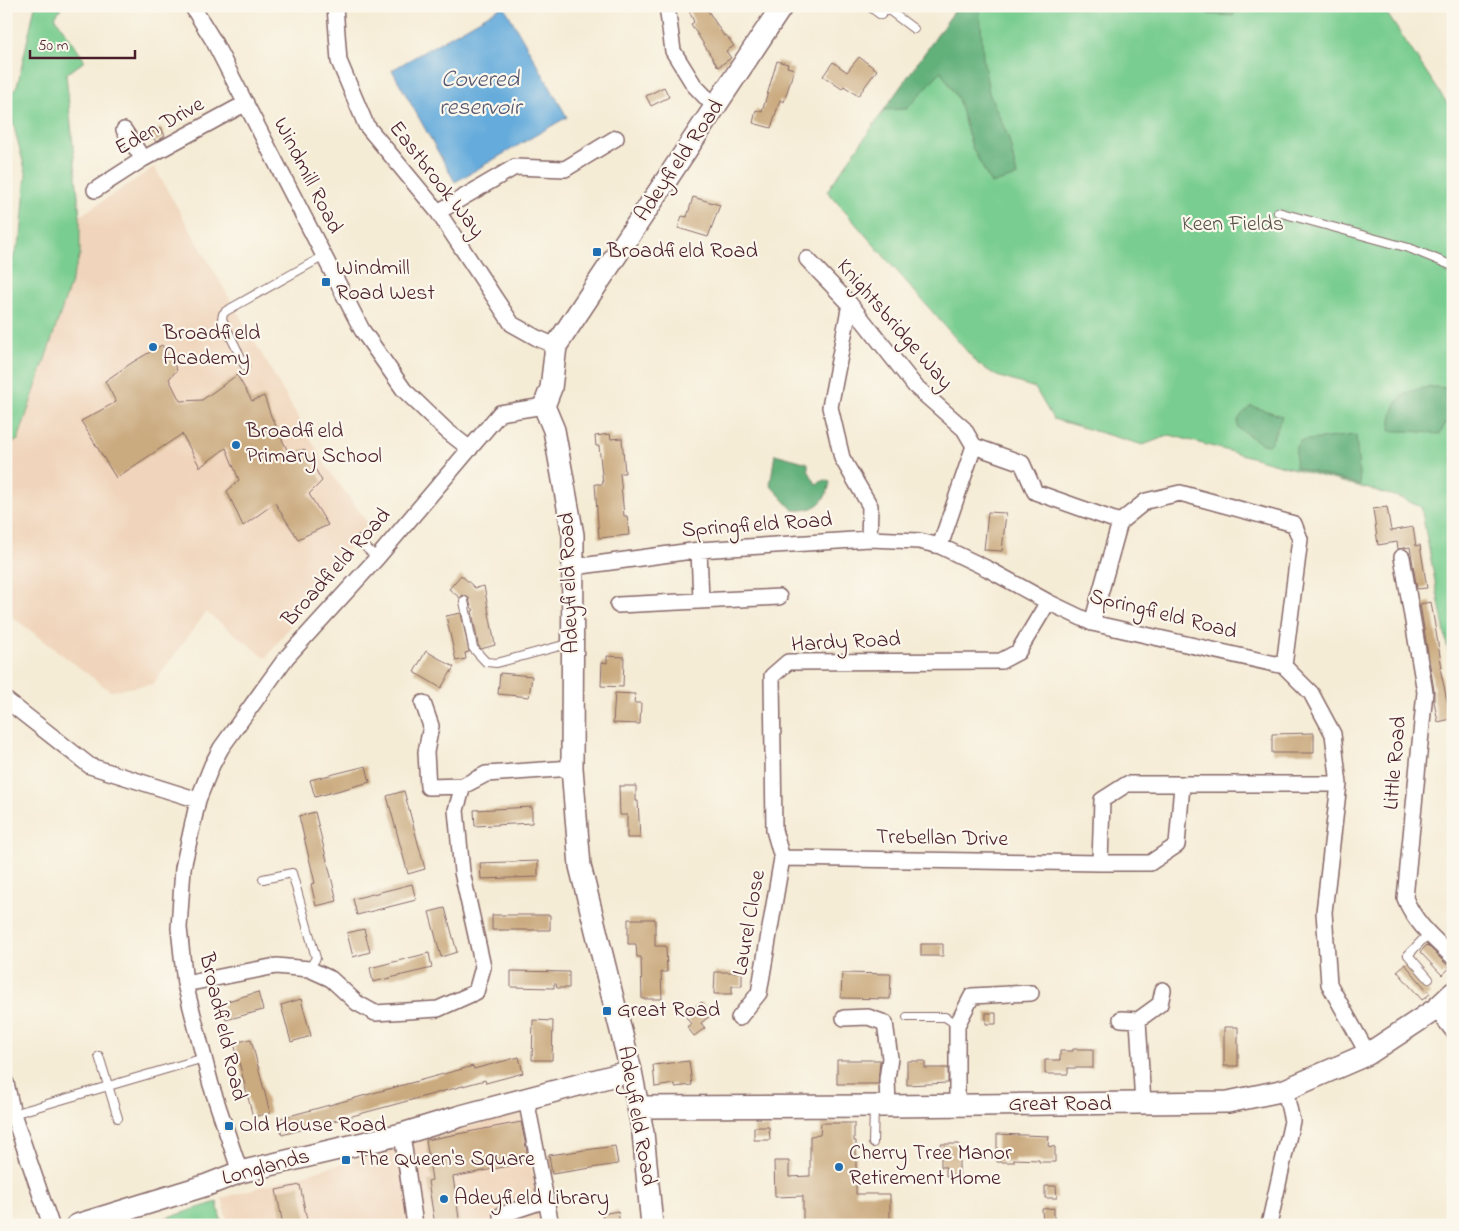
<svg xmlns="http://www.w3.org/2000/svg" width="1459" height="1231" font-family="'Indie Flower',sans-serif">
	<rect width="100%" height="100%" fill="#fbf7ec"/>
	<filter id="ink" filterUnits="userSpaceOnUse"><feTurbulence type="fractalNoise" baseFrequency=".02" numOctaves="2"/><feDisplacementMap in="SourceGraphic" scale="10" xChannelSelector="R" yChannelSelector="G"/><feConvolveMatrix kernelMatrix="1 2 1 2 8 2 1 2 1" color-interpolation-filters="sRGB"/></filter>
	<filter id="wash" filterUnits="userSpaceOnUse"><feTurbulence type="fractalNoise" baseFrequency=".0096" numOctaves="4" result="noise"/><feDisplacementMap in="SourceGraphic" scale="20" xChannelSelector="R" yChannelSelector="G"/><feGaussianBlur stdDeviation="1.12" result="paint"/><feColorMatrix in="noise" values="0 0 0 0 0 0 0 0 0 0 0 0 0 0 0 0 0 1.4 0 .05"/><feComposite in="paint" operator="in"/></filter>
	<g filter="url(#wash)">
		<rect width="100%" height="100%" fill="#f5ecd6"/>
		<path fill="#f0d5bc" d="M154 167 328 469 368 523 266 658 206 612 153 684 110 691 6 612V446L18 439 80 255V216Z
			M521 1112 542 1225H228L222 1198Z"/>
		<path fill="#79cd90" stroke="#62765e" d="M35 6H62L55 17 85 61 66 74 80 216V255L18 440 6 446V275L21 237 26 173 8 104 18 83Z
			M958 6H1382L1453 112V676L1421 507 1398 497 1170 435 1143 445 1053 419 1035 388 997 376 978 364 827 191Z
			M217 1202 222 1225H144Z"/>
		<path fill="#62b07a" stroke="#566852" d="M958 6H973L980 9 983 58 989 93 1009 139 1017 176 991 184 972 147 958 99 941 71 907 109 884 110Z
			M1202 6H1237L1233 16 1208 14Z
			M1434 387 1453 388V421L1445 424 1440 434 1410 431H1390C1392 399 1402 389 1434 387Z
			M1251 406 1282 416 1272 441 1268 445 1262 444 1238 428C1235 418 1244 413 1251 406Z
			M1356 435 1360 485 1295 467 1296 447 1300 441Z
			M775 454 808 463V470L816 484 825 480 830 482C827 502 814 512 793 510L770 485Z"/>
		<path fill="#65abdb" stroke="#586583" d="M503 6H504L567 117 455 182 392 70Z"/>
		<g id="blocks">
			<path fill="#caaa7f" d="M687 6H705L724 36 726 35 734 46 726 51 731 58 718 67 691 24 694 22Z
				M859 57 877 70 858 96 844 86 842 89 823 76 833 62 847 72Z
				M777 61 788 64 787 67 794 69 784 102 780 100 771 128 753 123 756 110 762 112Z
				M664 87 669 97 651 106 646 96Z
				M161 128 165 136 156 142 151 133Z
				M693 197 720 205 708 237 678 228 682 216 687 217Z
				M162 345 177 370 169 379 180 401 202 400 237 375 252 401 264 396 271 416 290 456 304 449 322 481 309 494 328 525 298 539 275 503 243 526 227 491 239 480 226 448 200 467 182 434 116 478 81 421 116 402 105 381 133 362Z
				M610 434 611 439 622 438 625 473H620L624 516H627L629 535 599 538 595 484H603L599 446H596L595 436Z
				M1387 507 1391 531 1413 527 1416 546 1420 545 1427 588 1417 589 1410 547 1398 549 1397 542 1378 545 1373 509Z
				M988 512 1006 513 1002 551 984 550Z
				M461 575 475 588 484 586 495 645 481 649 478 645 472 611 474 610 471 607 469 598 463 595 460 598 449 589Z
				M1431 602 1442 668H1440L1451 719 1438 722 1434 701V690L1420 604Z
				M461 613 469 652 465 653 466 659 456 661 446 616Z
				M426 651 454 667 441 688 414 672Z
				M607 656 624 657 623 687 601 686 602 662 607 663Z
				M500 673 532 676 529 697 498 694Z
				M615 693 635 694 634 703H641L640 724 613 723Z
				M1314 733V753H1272V734Z
				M366 766 370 782 315 797 310 780Z
				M619 786H636V801H638L640 838H627V815H620Z
				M404 791 425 869 408 874 387 796Z
				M532 807V823L475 826 474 810Z
				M315 812 337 901 316 906 311 884 315 883 299 816Z
				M538 861V877L481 879 480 863Z
				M412 884 416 900 357 915 353 899Z
				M445 908 457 952 441 957 429 912Z
				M492 915H550V930H492Z
				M628 919H655V946H666L667 972H661L662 999H642L641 957H637L636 944H628Z
				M364 929 370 952 353 957 347 933Z
				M921 944H943V956H921Z
				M1427 945 1450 968 1442 975 1420 952Z
				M429 953 432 968 373 982 370 968Z
				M1405 964 1430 994 1422 1000 1397 971Z
				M511 971 569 972V988H557L556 984H554V988L511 987Z
				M715 972H742V986H732V994H714Z
				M842 973 891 974 890 999 841 998Z
				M258 992 263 1010 226 1020 221 1003Z
				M301 999 311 1036 291 1042 281 1005Z
				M702 1002 711 1015 701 1023 705 1028 694 1036 687 1027 691 1024 684 1014Z
				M986 1013H996V1024H986Z
				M533 1020 553 1021 552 1060H532Z
				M1224 1027H1238V1066H1224Z
				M251 1039 270 1113 253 1117 234 1043Z
				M1073 1049H1093V1068H1068V1074H1045V1060H1060V1051H1073Z
				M519 1057 523 1073 486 1083 485 1080 282 1135 278 1119 473 1066 474 1069Z
				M837 1060H880L878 1084H837Z
				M689 1061 692 1085 675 1087V1084L655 1087 653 1065Z
				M907 1061H925V1068H948V1083L907 1085Z
				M521 1122 529 1162 453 1177 460 1225H435L428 1181 432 1180 426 1140Z
				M821 1123H854V1141H856V1194H890V1223H848V1225L803 1224V1196L775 1197 774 1161H789V1177L810 1176V1136L820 1135Z
				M754 1127H769L770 1140H754Z
				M997 1134 1049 1136 1048 1146 1055 1147V1162H1039V1160L1014 1159V1162H997Z
				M941 1144H959V1176H946V1167H941Z
				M615 1146 618 1164 552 1174 549 1155Z
				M300 1185 308 1225H283L276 1190Z
				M1045 1186H1056L1057 1198H1045Z
				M1054 1208V1225H1043L1042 1209Z
				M618 1211 620 1225H604L602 1214Z"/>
		</g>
	</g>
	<g filter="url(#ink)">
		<use href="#blocks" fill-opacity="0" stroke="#866767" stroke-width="1"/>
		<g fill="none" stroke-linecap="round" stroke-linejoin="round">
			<g stroke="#866767" stroke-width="10">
				<path id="lane" d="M869 6 881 15 886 8 914 29
					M1278 212 1409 248 1453 266
					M245 366 222 319 223 314 226 311 324 256
					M358 540 377 558
					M464 601 473 648 486 662 497 663 571 643
					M263 879 292 873 316 958 309 969
					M1428 934 1408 955 1429 979
					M907 1017H945L957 1025
					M99 1056 118 1118
					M13 1114 204 1058
					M873 1143 874 1108"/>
			</g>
			<g stroke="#866767" stroke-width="18">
				<path id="street" d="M192 6 213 40 362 330 404 390 447 431 470 449
					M335 6 339 61 366 125 438 212 512 324 537 338 556 346
					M667 6 673 51 694 85 715 107
					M124 130 143 159
					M95 190 143 159 246 103
					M438 212 515 167 565 169 616 138
					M807 259 850 304 915 386 964 429 974 446 1022 463 1035 492 1120 522
					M850 304 830 407 842 458 870 506 869 539
					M940 546 974 446
					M699 550 701 601
					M1402 557 1425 692 1405 898C1414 922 1434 939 1453 957
					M574 567 699 550 869 539 919 541 940 546 988 569 1048 602 1092 623 1284 666 1311 693 1333 734 1339 784 1324 912 1329 984 1368 1054
					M618 605 779 597
					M1092 623 1120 522 1146 501 1180 493 1294 524 1300 539 1284 666
					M6 700 90 766 198 800
					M423 703 431 726 426 752 428 787 463 786 486 774 572 768
					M782 858 1100 863H1150L1177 845 1182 785
					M1100 863 1102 800 1127 784H1339
					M185 984 276 966 309 969 331 979 357 1003 375 1013 438 1009 476 992 483 967 462 872 456 810 463 786
					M1436 1009 1453 1031
					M739 1018 759 993 782 858 774 830 772 676 788 662 1001 661 1018 652 1048 602
					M844 1018 868 1017 885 1023 890 1058 887 1079 888 1106
					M1121 1019 1138 1020 1160 1004 1163 990
					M1138 1020 1143 1104
					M6 1083 13 1114 51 1225
					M526 1099 551 1225
					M957 1105V1025L972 996 1031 993
					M402 1134 415 1225
					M240 1172 211 1085 185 984 179 928 183 868 198 800 212 765 221 748 286 658 377 558 500 413 544 406
					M503 1225 501 1215 546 1200
					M1269 1225 1292 1121 1285 1090"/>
			</g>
			<g stroke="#866767" stroke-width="24">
				<path id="secondary" d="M638 1107 888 1106 1228 1102 1285 1090 1368 1054 1436 1009 1453 993
					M77 1225 207 1185 240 1172 402 1134 461 1116 631 1071
					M652 1225 643 1133 638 1107 631 1071 580 866 572 768 573 535 554 430 544 406 551 388 556 346 782 6"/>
			</g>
			<use href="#lane" stroke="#fff" stroke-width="8"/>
			<use href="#street" stroke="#fff" stroke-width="15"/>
			<use href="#secondary" stroke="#fff" stroke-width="21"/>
		</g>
	</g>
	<g fill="#1f6fb2" stroke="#fbf7ec" stroke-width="2">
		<rect x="592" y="247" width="10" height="10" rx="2.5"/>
		<rect x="321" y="277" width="10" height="10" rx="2.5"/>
		<circle cx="153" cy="347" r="5"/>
		<circle cx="236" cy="445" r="5"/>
		<rect x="602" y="1006" width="10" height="10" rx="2.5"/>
		<rect x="224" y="1121" width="10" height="10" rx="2.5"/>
		<rect x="341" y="1155" width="10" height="10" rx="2.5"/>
		<circle cx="839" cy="1167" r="5"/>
		<circle cx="444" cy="1199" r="5"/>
	</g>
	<g text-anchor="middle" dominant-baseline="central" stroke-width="4.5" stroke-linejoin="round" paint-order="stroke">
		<g font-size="22" fill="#4a1f2b" stroke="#fbf7ec">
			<text transform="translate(160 127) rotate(-29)">Eden Drive</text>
			<text transform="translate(680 161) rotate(-56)">Adeyfield Road</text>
			<text transform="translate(307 176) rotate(63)">Windmill Road</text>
			<text transform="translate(436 180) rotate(52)">Eastbrook Way</text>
			<text transform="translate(894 325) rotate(49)">Knightsbridge Way</text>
			<text transform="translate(757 526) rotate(-4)">Springfield Road</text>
			<text transform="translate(337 568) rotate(-48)">Broadfield Road</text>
			<text transform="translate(570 583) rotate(-92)">Adeyfield Road</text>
			<text transform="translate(1163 615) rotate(14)">Springfield Road</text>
			<text transform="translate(846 643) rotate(-3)">Hardy Road</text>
			<text transform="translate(1396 763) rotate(-85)">Little Road</text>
			<text transform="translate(942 839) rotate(1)">Trebellan Drive</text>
			<text transform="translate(750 923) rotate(-80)">Laurel Close</text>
			<text transform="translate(222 1027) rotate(77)">Broadfield Road</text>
			<text x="1060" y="1105">Great Road</text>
			<text transform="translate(636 1116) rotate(80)">Adeyfield Road</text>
			<text transform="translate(266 1168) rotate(-15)">Longlands</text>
		</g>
		<g font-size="22" fill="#585349" stroke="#fbf7ec">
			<text x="1233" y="225">Keen Fields</text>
		</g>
		<g font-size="22" fill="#4a1f2b" stroke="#fbf7ec" text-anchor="start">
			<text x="607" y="252">Broadfield Road</text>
			<text x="336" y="269">Windmill<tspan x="336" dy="25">Road West</tspan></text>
			<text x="163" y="334">Broadfield<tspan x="163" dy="25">Academy</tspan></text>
			<text x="246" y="432">Broadfield<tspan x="246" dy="25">Primary School</tspan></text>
			<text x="617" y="1011">Great Road</text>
			<text x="239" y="1126">Old House Road</text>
			<text x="849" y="1154">Cherry Tree Manor<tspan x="849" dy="25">Retirement Home</tspan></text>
			<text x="356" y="1160">The Queen's Square</text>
			<text x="454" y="1199">Adeyfield Library</text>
		</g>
		<g font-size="24" font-style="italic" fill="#555771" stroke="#fbf7ec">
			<text x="480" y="80">Covered<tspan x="480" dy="28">reservoir</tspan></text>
		</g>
	</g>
	<rect width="1459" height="1231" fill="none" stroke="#fbf7ec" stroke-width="25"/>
	<path d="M30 50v8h105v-8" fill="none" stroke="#4a1f2b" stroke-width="2.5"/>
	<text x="38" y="50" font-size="15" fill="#4a1f2b" stroke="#fbf7ec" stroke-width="4" paint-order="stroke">50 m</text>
</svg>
